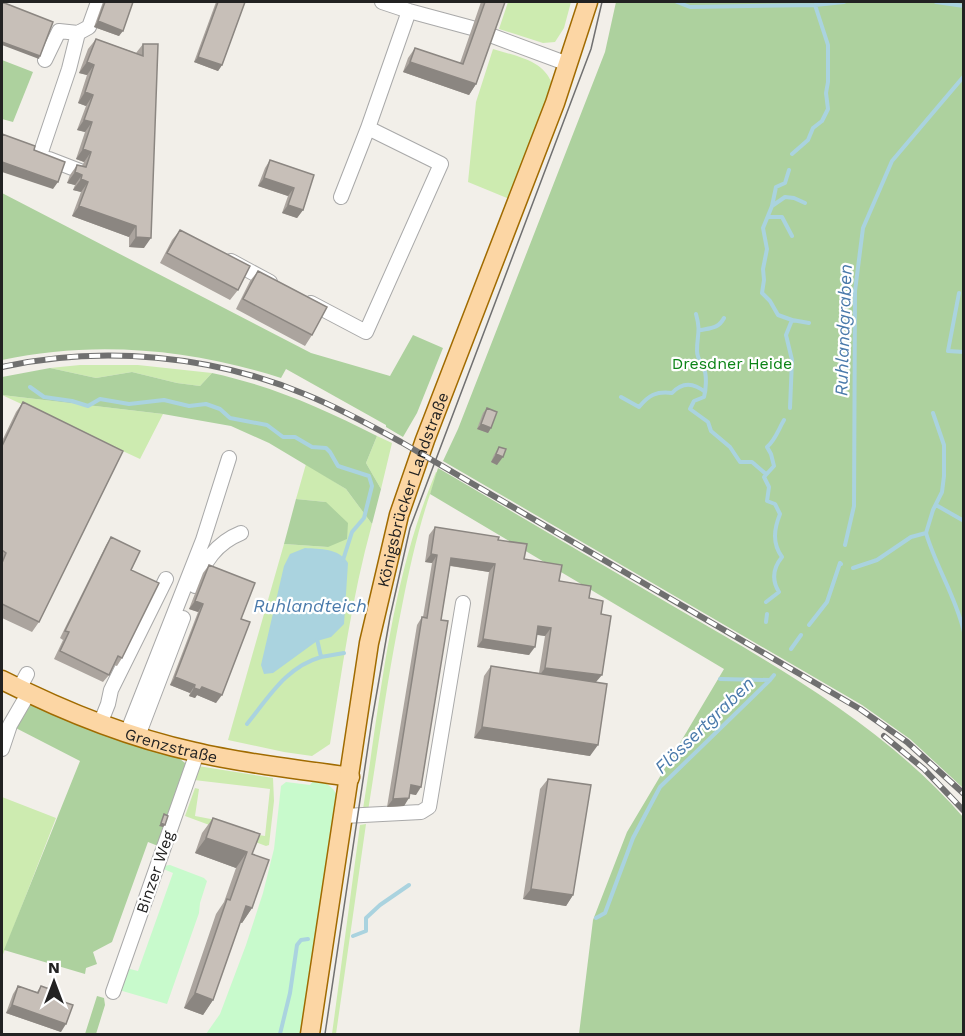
<svg xmlns="http://www.w3.org/2000/svg" width="965" height="1036" font-family="'Work Sans',sans-serif">
	<rect width="100%" height="100%" fill="#f2efe9"/>
	<path fill="#cdebb0" d="M508 2H571L564 28 555 42 543 43 499 29Z
		M493 49C515 56 544 60 552 84L512 200 468 182 476 102Z
		M80 365H138L212 373 200 386 177 383 132 372 96 378 50 368Z
		M2 395 163 414 140 459Z
		M377 436 392 443 381 489 366 463Z
		M306 464 346 489 372 524C352 596 342 671 330 744L312 756 284 752 228 740 284 544 328 547 326 502 296 499Z
		M436 472 438 473C421 515 411 561 402 606 388 674 379 742 368 811L363 809C381 696 391 578 436 472Z
		M198 766 273 778 274 801 269 845 266 846 185 816 195 788 199 789 195 816 216 820 239 832 265 836 270 789 194 780Z
		M2 797 56 818 2 957Z
		M366 824 336 1034H332L360 825Z"/>
	<path fill="#add19e" d="M616 2H963V788L910 739 862 705 443 461 458 429 605 52Z
		M2 60 33 72 13 122 2 119Z
		M2 193 311 353 390 376 413 335 443 348 417 413 403 437 386 427V425L286 369 281 378C191 349 95 340 2 360Z
		M50 368 96 378 132 372 177 383 200 386 212 373C272 386 322 408 377 436L366 463 381 489 372 524 346 489 269 443 231 426 163 414 2 395V377Z
		M438 468C518 515 598 562 678 609 780 668 886 728 963 817V1034H579L593 920 627 832 724 669 430 494Z
		M296 499 326 502 348 523 347 539 328 547 284 544Z
		M28 694 159 743 189 766 158 846 148 842 112 942 93 952 97 964 86 968 85 974 4 950 80 761 10 725Z
		M97 996 104 998 105 1005 96 1034H85Z"/>
	<path fill="#c8facc" d="M313 781C326 782 332 785 338 797L303 1034H206L220 1014 246 945 263 893 274 849 281 786 286 782 310 785Z
		M170 865 204 878 207 881 200 903 199 913 167 1004 119 990 126 968 138 971 173 873 161 868 163 866Z"/>
	<path fill="#aad3df" d="M305 548C320 549 339 548 348 563L344 624 331 637 317 641 273 673 264 674 261 665 284 566 290 554Z"/>
	<g fill="none" stroke-linecap="round" stroke-linejoin="round">
		<path stroke="#aad3df" stroke-width="4" d="M677 2 690 7 815 5 844 2
			M936 2 964 6
			M792 154 808 140 813 128 822 121 828 109 826 93 828 82V45L815 5
			M789 170 785 183 776 187 772 206 763 228 767 249 763 269 764 280 762 293 770 301 778 315 792 320 786 335 792 360 790 408
			M772 206 785 197 794 198 805 203
			M768 217H782L792 236
			M959 293 948 351 964 352
			M696 314C701 332 697 334 697 351 697 359 702 363 704 369 707 375 706 390 704 397L694 401 690 409 708 422 711 431 730 447 740 462H752L766 474
			M792 320 809 323
			M701 330C711 328 719 328 724 318
			M30 387 44 397 72 401 88 406 100 399 129 404 164 400 189 406 206 404 220 409 230 418 267 425 283 437H295L312 447 326 448 330 452 338 466 369 476 372 486 364 518 352 532 343 560
			M621 397 639 407C649 395 656 391 672 393 683 381 694 383 705 392
			M936 505 964 521
			M926 533 933 510 942 492 944 476V445L933 413
			M845 545 854 506 855 291 863 228 892 161 964 76
			M853 568 877 560 911 537 926 533C936 567 956 597 964 632
			M766 602 779 592C771 579 773 568 782 557 772 543 774 529 780 514L775 504 767 501 769 487 764 477 774 466 771 454 767 447C776 439 778 430 784 420
			M766 622 767 614
			M809 625 827 602 840 563 841 564
			M317 639 321 657 344 653
			M791 649 801 635
			M720 679 770 680 774 675
			M247 724C269 697 286 667 321 657
			M596 918 605 913 633 838 660 787 770 680
			M353 936 366 931V918L380 905 409 885
			M280 1034 290 993 297 945 301 940 308 939"/>
		<g stroke="#a9a9a9" stroke-width="16">
			<path id="minor" d="M382 2 409 11 472 28
				M490 35 568 64
				M45 60 59 31 78 33
				M40 155 69 69 78 33 89 27 98 2
				M49 159 80 171
				M341 197 368 128
				M231 261 270 282
				M311 303 366 332 441 164 368 128 409 11
				M195 586C204 562 216 543 241 533
				M19 689 27 674
				M100 724 108 704 111 690 166 579
				M127 733 203 540 229 458
				M138 736 183 618
				M2 749 10 725 28 694
				M344 816 421 812 429 807 463 603
				M113 992 197 753"/>
		</g>
		<g stroke="#a06b00" stroke-width="21">
			<g id="major">
				<path id="s1" d="M2 680C63 711 127 737 195 752 244 764 299 769 350 777"/>
				<path id="s2" d="M310 1034 369 643 399 515 425 440 555 103 588 2"/>
			</g>
		</g>
		<use href="#minor" stroke="#fff" stroke-width="14"/>
		<use href="#major" stroke="#fcd6a4" stroke-width="18"/>
		<path stroke="#707070" stroke-width="1.5" d="M325 1034 372 720 390 617 410 528 591 49 602 2"/>
		<g stroke="#707070" stroke-width="6">
			<path id="rail" d="M2 367C102 345 212 355 307 395 339 408 370 425 401 442L860 709 907 742 964 794
				M884 736 924 769 964 811"/>
		</g>
		<use href="#rail" stroke="#fff" stroke-width="4" stroke-dasharray="11" stroke-linecap="butt"/>
	</g>
	<path fill="#aba49e" d="M103 2H133L119 36 94 27Z
		M216 2H245L222 65 218 71 194 62Z
		M481 2H505L476 84 469 95 403 72 408 58 415 48 460 63Z
		M96 39 136 53 143 44 144 248 129 247V237L72 216 81 192 73 190 75 185 67 183 70 175 77 165 82 166 84 162 76 159 85 132 77 130 86 106 78 103 87 75 79 73 88 49Z
		M270 160 314 175 303 210 297 218 282 213 288 196 258 186 265 168Z
		M180 230 238 290 230 300 160 263 172 240Z
		M258 271 312 335 305 346 236 309 250 281Z
		M23 402 39 622 32 632 2 618V441L16 412Z
		M487 408 491 428 488 433 477 429 483 413Z
		M499 447 497 465 491 462 494 455Z
		M435 527 498 540 524 559 589 598 601 614 590 756 474 738 484 676 491 666 539 673 545 636 537 635 529 655 477 647 489 572 450 566 441 620 416 795 410 794 404 806 387 807 417 625 422 617H423L432 563 425 562 429 535Z
		M111 537 131 570 122 658 117 666 114 665 109 675 103 682 54 659 63 640 60 638 106 545Z
		M209 565 241 619 216 703 197 695 195 698 189 696 190 693 170 685 198 612 189 609 203 573Z
		M548 779 573 895 566 906 523 899 540 789Z
		M213 818 252 854V908L242 923 240 922 213 1000 203 1015 184 1008 216 914 224 902 236 868 195 853 202 833Z
		M18 986 37 992 41 986 52 998 61 1032 6 1013 13 994Z"/>
	<path fill="#8b8681" d="M98 21 123 31 119 36 94 27Z
		M2 42 40 56 39 59 2 45Z
		M198 57 222 65 218 71 194 62Z
		M87 62 94 65 87 75 79 73Z
		M410 62 476 84 469 95 403 72Z
		M85 92 93 95 86 106 78 103Z
		M84 120 92 122 85 132 77 130Z
		M83 149 91 152 84 162 76 159Z
		M2 162 58 182 53 189 2 172Z
		M75 172 82 175 75 185 67 183Z
		M264 178 294 188 288 196 258 186Z
		M81 179 88 182 81 192 73 190Z
		M288 205 303 210 297 218 282 213Z
		M79 206 136 226 129 237 72 216Z
		M136 237 151 238 144 248 129 247Z
		M481 424 491 428 488 433 477 429Z
		M496 454 503 457 497 465 491 462Z
		M431 554 437 555 432 563 425 562Z
		M451 558 495 564 489 572 446 565Z
		M195 601 203 604 198 612 189 609Z
		M538 626 551 628 545 636 533 634Z
		M483 639 535 647 529 655 477 647Z
		M545 668 602 675 596 682 539 676Z
		M175 677 195 685 190 693 170 685Z
		M202 687 222 695 216 703 197 695 195 698 189 696 194 688Z
		M482 727 598 745 590 756 474 738Z
		M411 785 421 787 416 795 406 793Z
		M409 798 404 806 387 807 393 799Z
		M161 823 165 825 163 827 159 826Z
		M206 838 247 852 236 868 195 853Z
		M531 889 573 895 566 906 523 899Z
		M246 906 252 908 242 923 236 921Z
		M195 993 213 1000 203 1015 184 1008Z
		M12 1005 66 1024 61 1032 6 1013Z"/>
	<path fill="#c7bfb8" stroke="#8b8681" stroke-width="1.5" d="M2 2 53 22 40 56 2 42Z
		M105 2H133L123 31 98 21Z
		M218 2H245L222 65 198 57Z
		M485 2H505L476 84 410 62 415 48 463 64Z
		M96 39 143 56V44H158L151 238 136 237V226L79 206 88 182 81 179 82 175 75 172 77 165 86 167 91 152 83 149 92 122 84 120 93 95 85 92 94 65 87 62Z
		M2 134 35 146 34 150 65 162 58 182 2 162Z
		M270 160 314 175 303 210 288 205 294 188 264 178Z
		M180 230 250 266 238 290 167 253Z
		M258 271 327 307 312 335 243 299Z
		M23 402 123 451 39 622 2 604V563L6 553 2 550V446Z
		M487 408 497 412 491 428 481 424Z
		M499 447 506 449 503 457 496 454Z
		M435 527 499 537 498 540 527 544 524 559 562 565 559 581 591 586 589 598 603 601 601 614 611 616 602 675 545 668 551 628 538 626 535 647 483 639 495 564 451 558 441 620 448 621 421 787 411 785 409 798 393 799 422 617 427 618 437 555 431 554Z
		M111 537 140 551 131 570 159 583 122 658 118 656 109 675 60 651 69 632 65 631Z
		M209 565 255 583 241 619 250 622 222 695 202 687 200 690 194 688 195 685 175 677 203 604 195 601Z
		M491 666 607 684 598 745 482 727Z
		M548 779 591 785 573 895 531 889Z
		M164 814 168 816 165 825 161 823Z
		M213 818 260 834 252 854 269 860 252 908 246 906 213 1000 195 993 227 899 230 900 247 852 206 838Z
		M18 986 38 993 41 986 55 991 53 996 50 995 49 997 73 1005 66 1024 12 1005Z"/>
	<g text-anchor="middle" dominant-baseline="central" stroke-width="4.5" stroke-linejoin="round" paint-order="stroke">
		<g font-size="16" fill="#0c8416" stroke="#fff">
			<text x="732" y="363">Dresdner Heide</text>
		</g>
		<g font-size="16" fill="#222" stroke="#fff">
			<text stroke="none"><textPath href="#s2" startOffset="555">Königsbrücker Landstraße</textPath></text>
			<text stroke="none"><textPath href="#s1" startOffset="182">Grenzstraße</textPath></text>
			<text transform="translate(155 872) rotate(-71)">Binzer Weg</text>
		</g>
		<g font-size="18" font-style="italic" fill="#4a7aab" stroke="#fff">
			<text transform="translate(843 330) rotate(-88)">Ruhlandgraben</text>
			<text x="310" y="605">Ruhlandteich</text>
			<text transform="translate(704 725) rotate(-44)">Flössertgraben</text>
		</g>
	</g>
	<rect width="965" height="1036" fill="none" stroke="#222222" stroke-width="6"/>
	<g transform="translate(54 982)" stroke="#ffffff" stroke-width="4.5" paint-order="stroke">
	<path d="M0-4.5L10 22L0 15L-10 22Z" fill="#222222"/>
	<text y="-9" font-size="16" font-weight="bold" text-anchor="middle" fill="#222222">N</text>
	</g>
</svg>
